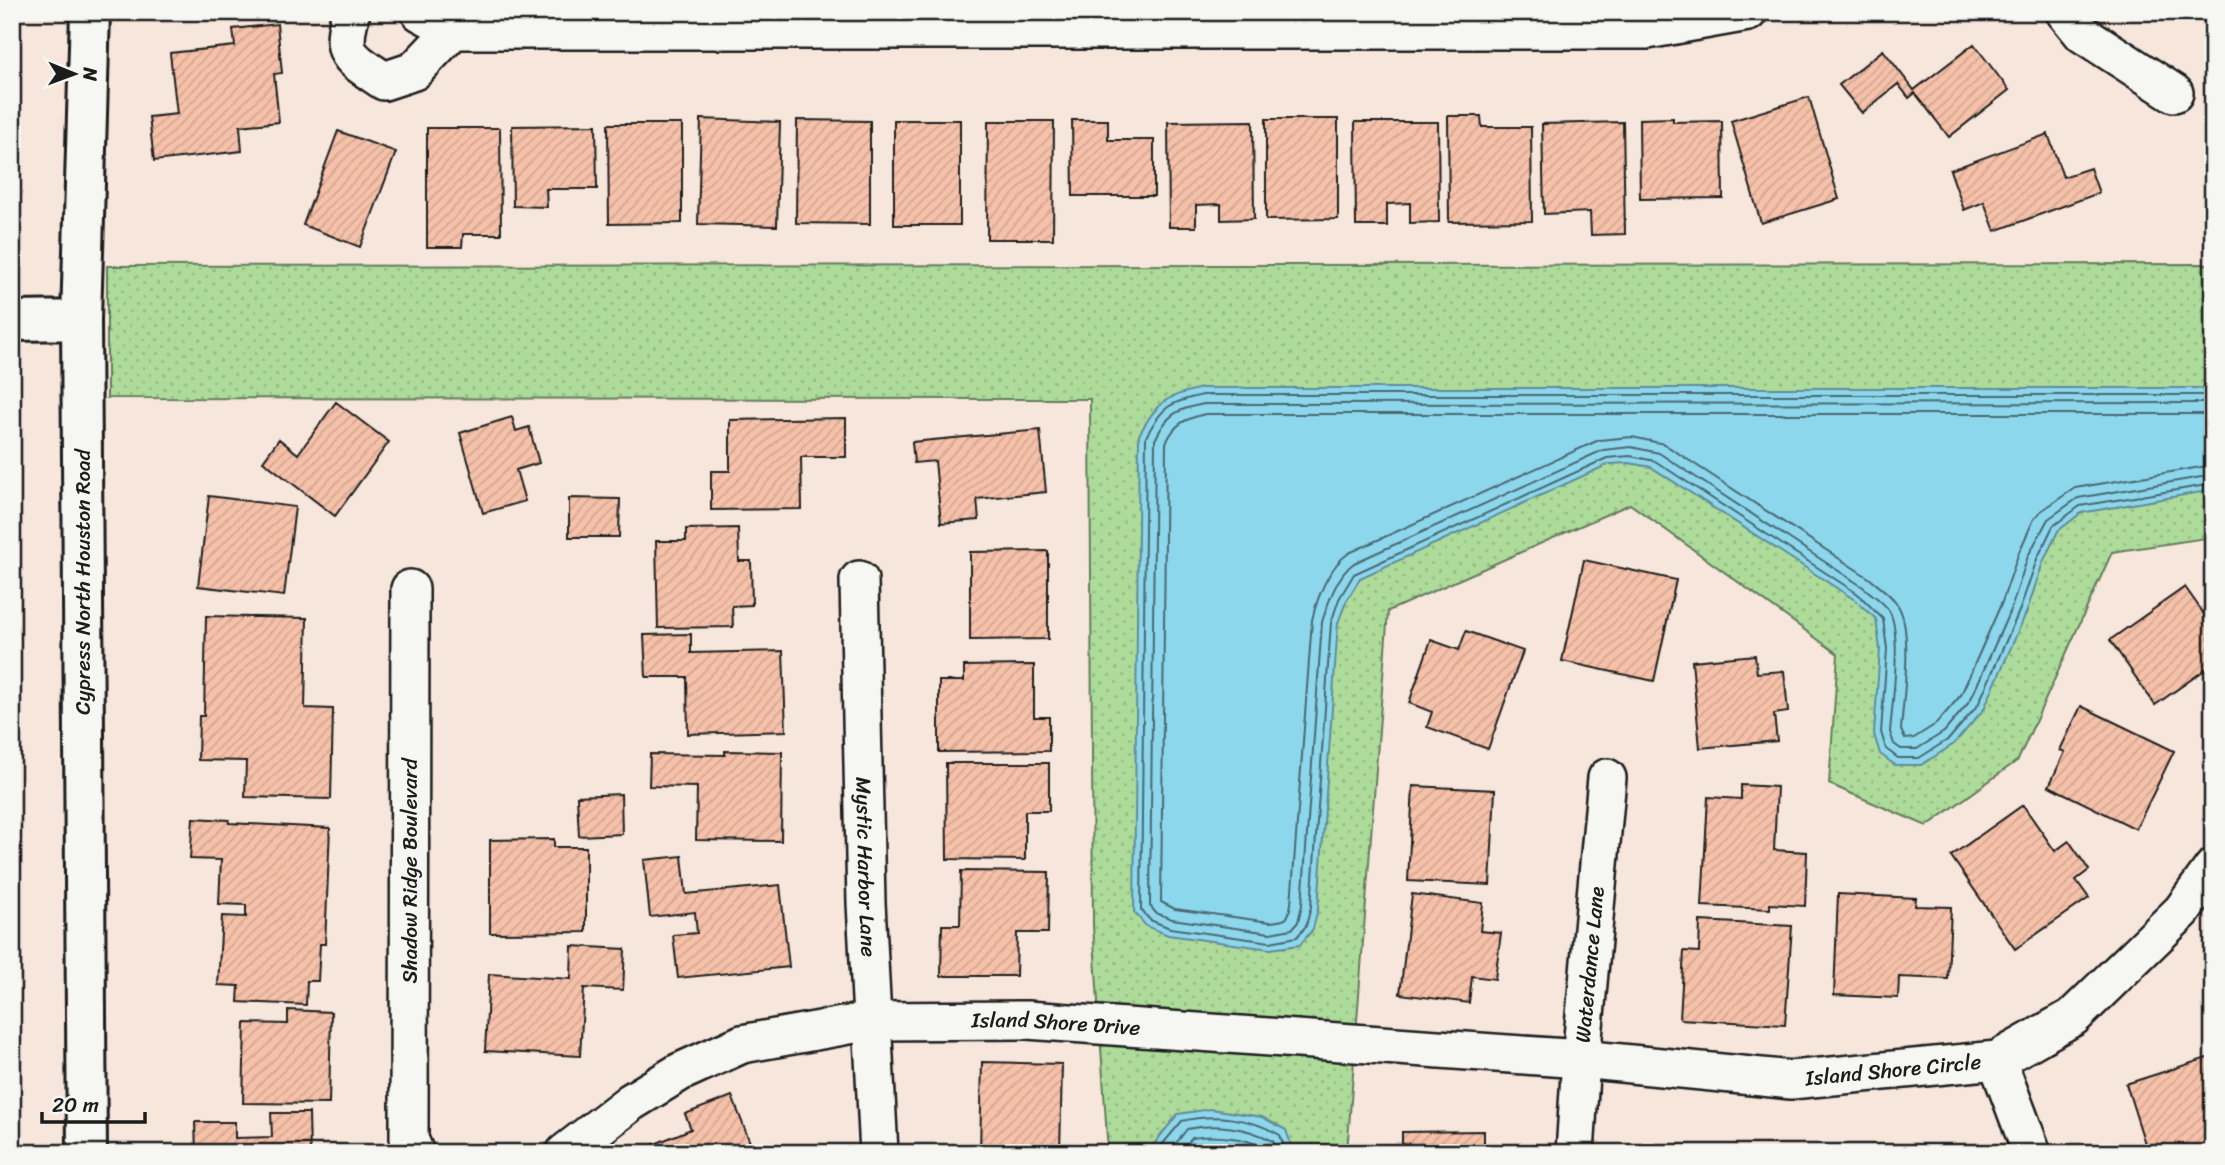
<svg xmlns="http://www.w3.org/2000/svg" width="2225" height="1165" font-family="Sriracha,sans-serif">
	<defs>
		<pattern id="grass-dots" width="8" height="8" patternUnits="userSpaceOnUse" patternTransform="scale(1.75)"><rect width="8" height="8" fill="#addb9a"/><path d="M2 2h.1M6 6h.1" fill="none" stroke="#94bb84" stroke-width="1.8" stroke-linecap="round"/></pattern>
		<pattern id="building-hatch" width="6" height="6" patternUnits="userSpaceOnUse" patternTransform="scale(1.75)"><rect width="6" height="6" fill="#f6c1a9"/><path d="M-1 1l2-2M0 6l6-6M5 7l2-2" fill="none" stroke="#d2a591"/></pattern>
	</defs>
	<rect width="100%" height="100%" fill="#f6e6dc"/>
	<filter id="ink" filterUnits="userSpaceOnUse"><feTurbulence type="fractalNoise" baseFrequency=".0143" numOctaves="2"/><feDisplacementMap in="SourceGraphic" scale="14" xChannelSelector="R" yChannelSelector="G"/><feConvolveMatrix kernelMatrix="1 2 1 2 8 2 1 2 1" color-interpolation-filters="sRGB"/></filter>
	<g filter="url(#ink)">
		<path fill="url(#grass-dots)" stroke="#647c5b" stroke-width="2" d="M2213 264V537L2112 552 2018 760 1927 826 1829 784 1838 654 1630 504 1388 611 1347 1153H1108L1093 926 1090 399 107 398V266Z"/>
		<path fill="#8dd7ed" stroke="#608c99" stroke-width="2" d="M1202 388H2213V490L2081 513 2058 531 2043 562 2027 611 1984 709 1954 744 1921 765H1895L1880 754 1874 734 1880 649 1876 619 1855 600 1651 467 1629 463 1609 464 1360 578 1346 602 1338 623 1318 908 1313 929 1300 945 1270 949 1168 935 1146 926 1134 912 1139 435C1158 401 1164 397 1202 388Z
			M1211 1109 1262 1117 1286 1130 1294 1153H1153V1145L1178 1114Z"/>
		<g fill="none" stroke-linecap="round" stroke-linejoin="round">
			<path stroke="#496770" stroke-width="2" d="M2213 395H1203C1170 402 1162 406 1146 437L1141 910 1150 920 1170 928 1270 942 1297 937 1306 926 1311 907 1331 623 1339 599 1354 574 1607 458 1630 456 1655 461 1858 594 1883 619 1887 649 1881 732 1886 749 1898 758H1919L1949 739 1978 705 2020 609 2037 559 2053 526 2080 506 2213 484
				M2213 403 1204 404C1177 409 1167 414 1155 440L1150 906 1156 913 1172 919 1270 933 1292 929 1298 922 1302 905 1322 622C1328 603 1337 575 1354 563L1603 450 1631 447 1659 453 1863 587C1871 594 1882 601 1888 609 1903 629 1892 706 1890 732L1894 744 1901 749H1917L1944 732 1970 701 2012 606 2028 556 2048 519 2078 498 2213 475
				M2213 414H1205C1185 419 1175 423 1166 443L1161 902 1175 909 1270 922C1287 920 1288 921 1291 904L1312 620C1317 598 1329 566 1349 553L1599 440 1632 437 1664 444 1869 578C1878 586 1891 594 1897 604 1914 628 1903 701 1901 730L1905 739 1914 738 1936 724 1961 695 2002 602 2019 552 2034 519 2041 511 2075 488 2213 465
				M1160 1153 1161 1146 1182 1121C1214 1113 1251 1118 1280 1135L1286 1153
				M1169 1153 1187 1129C1215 1123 1247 1127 1273 1141L1277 1153
				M1180 1153 1192 1138C1209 1135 1257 1136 1266 1153"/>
		</g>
		<path fill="url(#building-hatch)" stroke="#1c1c1c" stroke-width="2" d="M277 24 282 73 274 74 279 122 240 126 242 151 154 161 149 117 177 114 170 53 235 46 233 29Z
			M1974 44 2009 90 1949 137 1915 93 1909 98 1898 84 1862 113 1839 85 1883 50 1914 90Z
			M1809 97 1839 199 1761 223 1731 121Z
			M1448 116H1481L1482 127H1531L1532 221 1449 222Z
			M1673 118V122L1722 121 1723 198 1640 199 1639 119Z
			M701 119 780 122 777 226 698 224Z
			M1266 119H1338V219L1266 220Z
			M797 120 870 121V224L796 223Z
			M894 120H960V225H894Z
			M1072 120H1108V140H1154V196H1073Z
			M988 121H1054L1053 239H987Z
			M1253 121 1254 219 1221 220V204L1196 205V227H1169L1168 122Z
			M1355 122H1438L1439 222 1410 223V203L1387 204V226H1356Z
			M1623 122 1625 234 1591 235 1590 212 1544 214 1542 124Z
			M608 124H682V223L609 224Z
			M596 125 597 189H546L547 207 513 206 512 126Z
			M427 128H500L501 234H463L462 247H427Z
			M338 131 396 152 360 247 303 225Z
			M2048 134 2063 177 2090 168 2099 193 1995 231 1984 202 1964 210 1950 170Z
			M336 402 389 442 335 516 263 461 279 439 298 454Z
			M512 417 516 431 529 427 539 463 516 470 525 501 483 513 460 433Z
			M846 418V457H801L802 509 711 510V471H730V420Z
			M1040 430 1046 492 977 499 979 520 941 523 935 461 914 463 912 442Z
			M209 496 295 507 284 596 198 586Z
			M569 498 620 499 619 537H569Z
			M738 528 739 561H751L752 605 732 606 733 627 658 628 656 541H686V529Z
			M1048 551V639L970 640V552Z
			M1584 560 1676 580 1654 681 1562 661Z
			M2185 587 2204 614 2213 608V664L2155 705 2110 640Z
			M206 616 307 618 305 708 333 709 331 799 245 797 246 761 198 760 199 716H204Z
			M1466 631 1523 651 1488 749 1427 727 1432 712 1409 703 1431 640 1459 650Z
			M691 634V653L783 651 786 731 688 734 687 677H646L644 635Z
			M1755 655 1757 673 1784 671 1788 712 1774 714 1777 741 1700 748 1692 661Z
			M1034 665V717H1049V751L939 752V681H964V666Z
			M2081 706 2174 751 2136 829 2049 786 2065 752 2060 750Z
			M725 751 782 752 781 841 696 840 697 787 649 786 650 754 725 755Z
			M946 763H1049V811H1025V860L947 859Z
			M1741 785 1777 787 1774 850 1807 852 1805 906 1770 904V909L1702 906 1708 797 1741 799Z
			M1413 786 1495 790 1490 885 1408 881Z
			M621 794 622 834 579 836 577 796Z
			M2023 805 2055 851 2069 841 2089 870 2076 880 2089 898 2015 949 1951 856Z
			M193 818 229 820V823L330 828 325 944H320L318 981H307L306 1005 238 1002 239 986 218 985 222 916 246 917V905L219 904 221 860 190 859Z
			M554 839V847H586V932L490 933V840Z
			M682 856 686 894 780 885 789 967 678 978 673 935 697 933 695 912 650 917 644 860Z
			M961 871 1049 872 1048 933H1017L1016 976H941L942 925H960Z
			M1412 894 1483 903 1480 931 1501 933 1495 979 1472 976 1469 1003 1400 994Z
			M1838 894 1916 898 1915 906 1951 907 1948 979 1899 977 1898 998 1834 995Z
			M1700 921 1792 926 1785 1025 1680 1019 1684 951 1699 952Z
			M572 946 625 949 623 990 584 988 580 1056 485 1051 489 974 571 979Z
			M288 1010 331 1012 329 1104 243 1103 245 1023 288 1024Z
			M2213 1056V1131L2208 1133 2213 1153H2148L2126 1084Z
			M982 1062 1062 1064 1060 1153H980Z
			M732 1096 754 1153H633L691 1129 685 1114Z
			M271 1113H309L310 1153H196L195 1122H235V1138L272 1137Z
			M1484 1131V1153H1402V1132Z"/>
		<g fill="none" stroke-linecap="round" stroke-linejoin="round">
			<g stroke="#1c1c1c" stroke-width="42">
				<g id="minor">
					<path d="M351 12C339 56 349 57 384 81L414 71 453 30"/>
					<path d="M420 12 453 30H1647L1748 12"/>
					<path d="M2065 12 2083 34 2174 93"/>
					<path id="s1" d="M859 580 866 903 879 1153"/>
					<path d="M410 589 409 1139 415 1153"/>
					<path d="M1997 1060 2032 1153"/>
					<path id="s2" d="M565 1153 631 1102 680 1072 742 1044 871 1021 1027 1020 1581 1059 1791 1080 1997 1060 2073 1017 2182 911 2213 868"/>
					<path id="s3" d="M1575 1153 1581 1059 1607 778"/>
				</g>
			</g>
			<g stroke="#1c1c1c" stroke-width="44">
				<path id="secondary" d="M12 321 81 320
					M87 1153 81 320 90 12"/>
			</g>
			<use href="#minor" stroke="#f6f6f2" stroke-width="37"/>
			<use href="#secondary" stroke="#f6f6f2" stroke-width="38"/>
		</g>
	</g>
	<g text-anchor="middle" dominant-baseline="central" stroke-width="5" stroke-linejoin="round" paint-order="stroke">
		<g font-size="21" fill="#1c1c1c" stroke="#f6f6f2">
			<text transform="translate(83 582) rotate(-90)">Cypress North Houston Road</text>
			<text stroke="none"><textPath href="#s1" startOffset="287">Mystic Harbor Lane</textPath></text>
			<text transform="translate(410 871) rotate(-90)">Shadow Ridge Boulevard</text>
			<text stroke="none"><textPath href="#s3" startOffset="189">Waterdance Lane</textPath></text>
			<text stroke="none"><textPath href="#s2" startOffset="525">Island Shore Drive</textPath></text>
			<text stroke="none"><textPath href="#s2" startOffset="1365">Island Shore Circle</textPath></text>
		</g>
	</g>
	<rect width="2225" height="1165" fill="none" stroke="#f6f6f2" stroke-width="42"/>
	<rect x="21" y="21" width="2183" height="1123" fill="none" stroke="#1c1c1c" stroke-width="2.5" filter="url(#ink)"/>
	<g transform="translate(74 74) rotate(91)" stroke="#f6f6f2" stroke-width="5" paint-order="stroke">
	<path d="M0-5L12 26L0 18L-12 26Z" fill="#1c1c1c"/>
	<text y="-10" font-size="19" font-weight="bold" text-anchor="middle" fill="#1c1c1c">N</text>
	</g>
	<path d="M42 1112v10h103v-10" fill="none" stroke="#1c1c1c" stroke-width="3.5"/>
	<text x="52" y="1112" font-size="21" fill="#1c1c1c" stroke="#f6f6f2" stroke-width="5" paint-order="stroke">20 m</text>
</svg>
